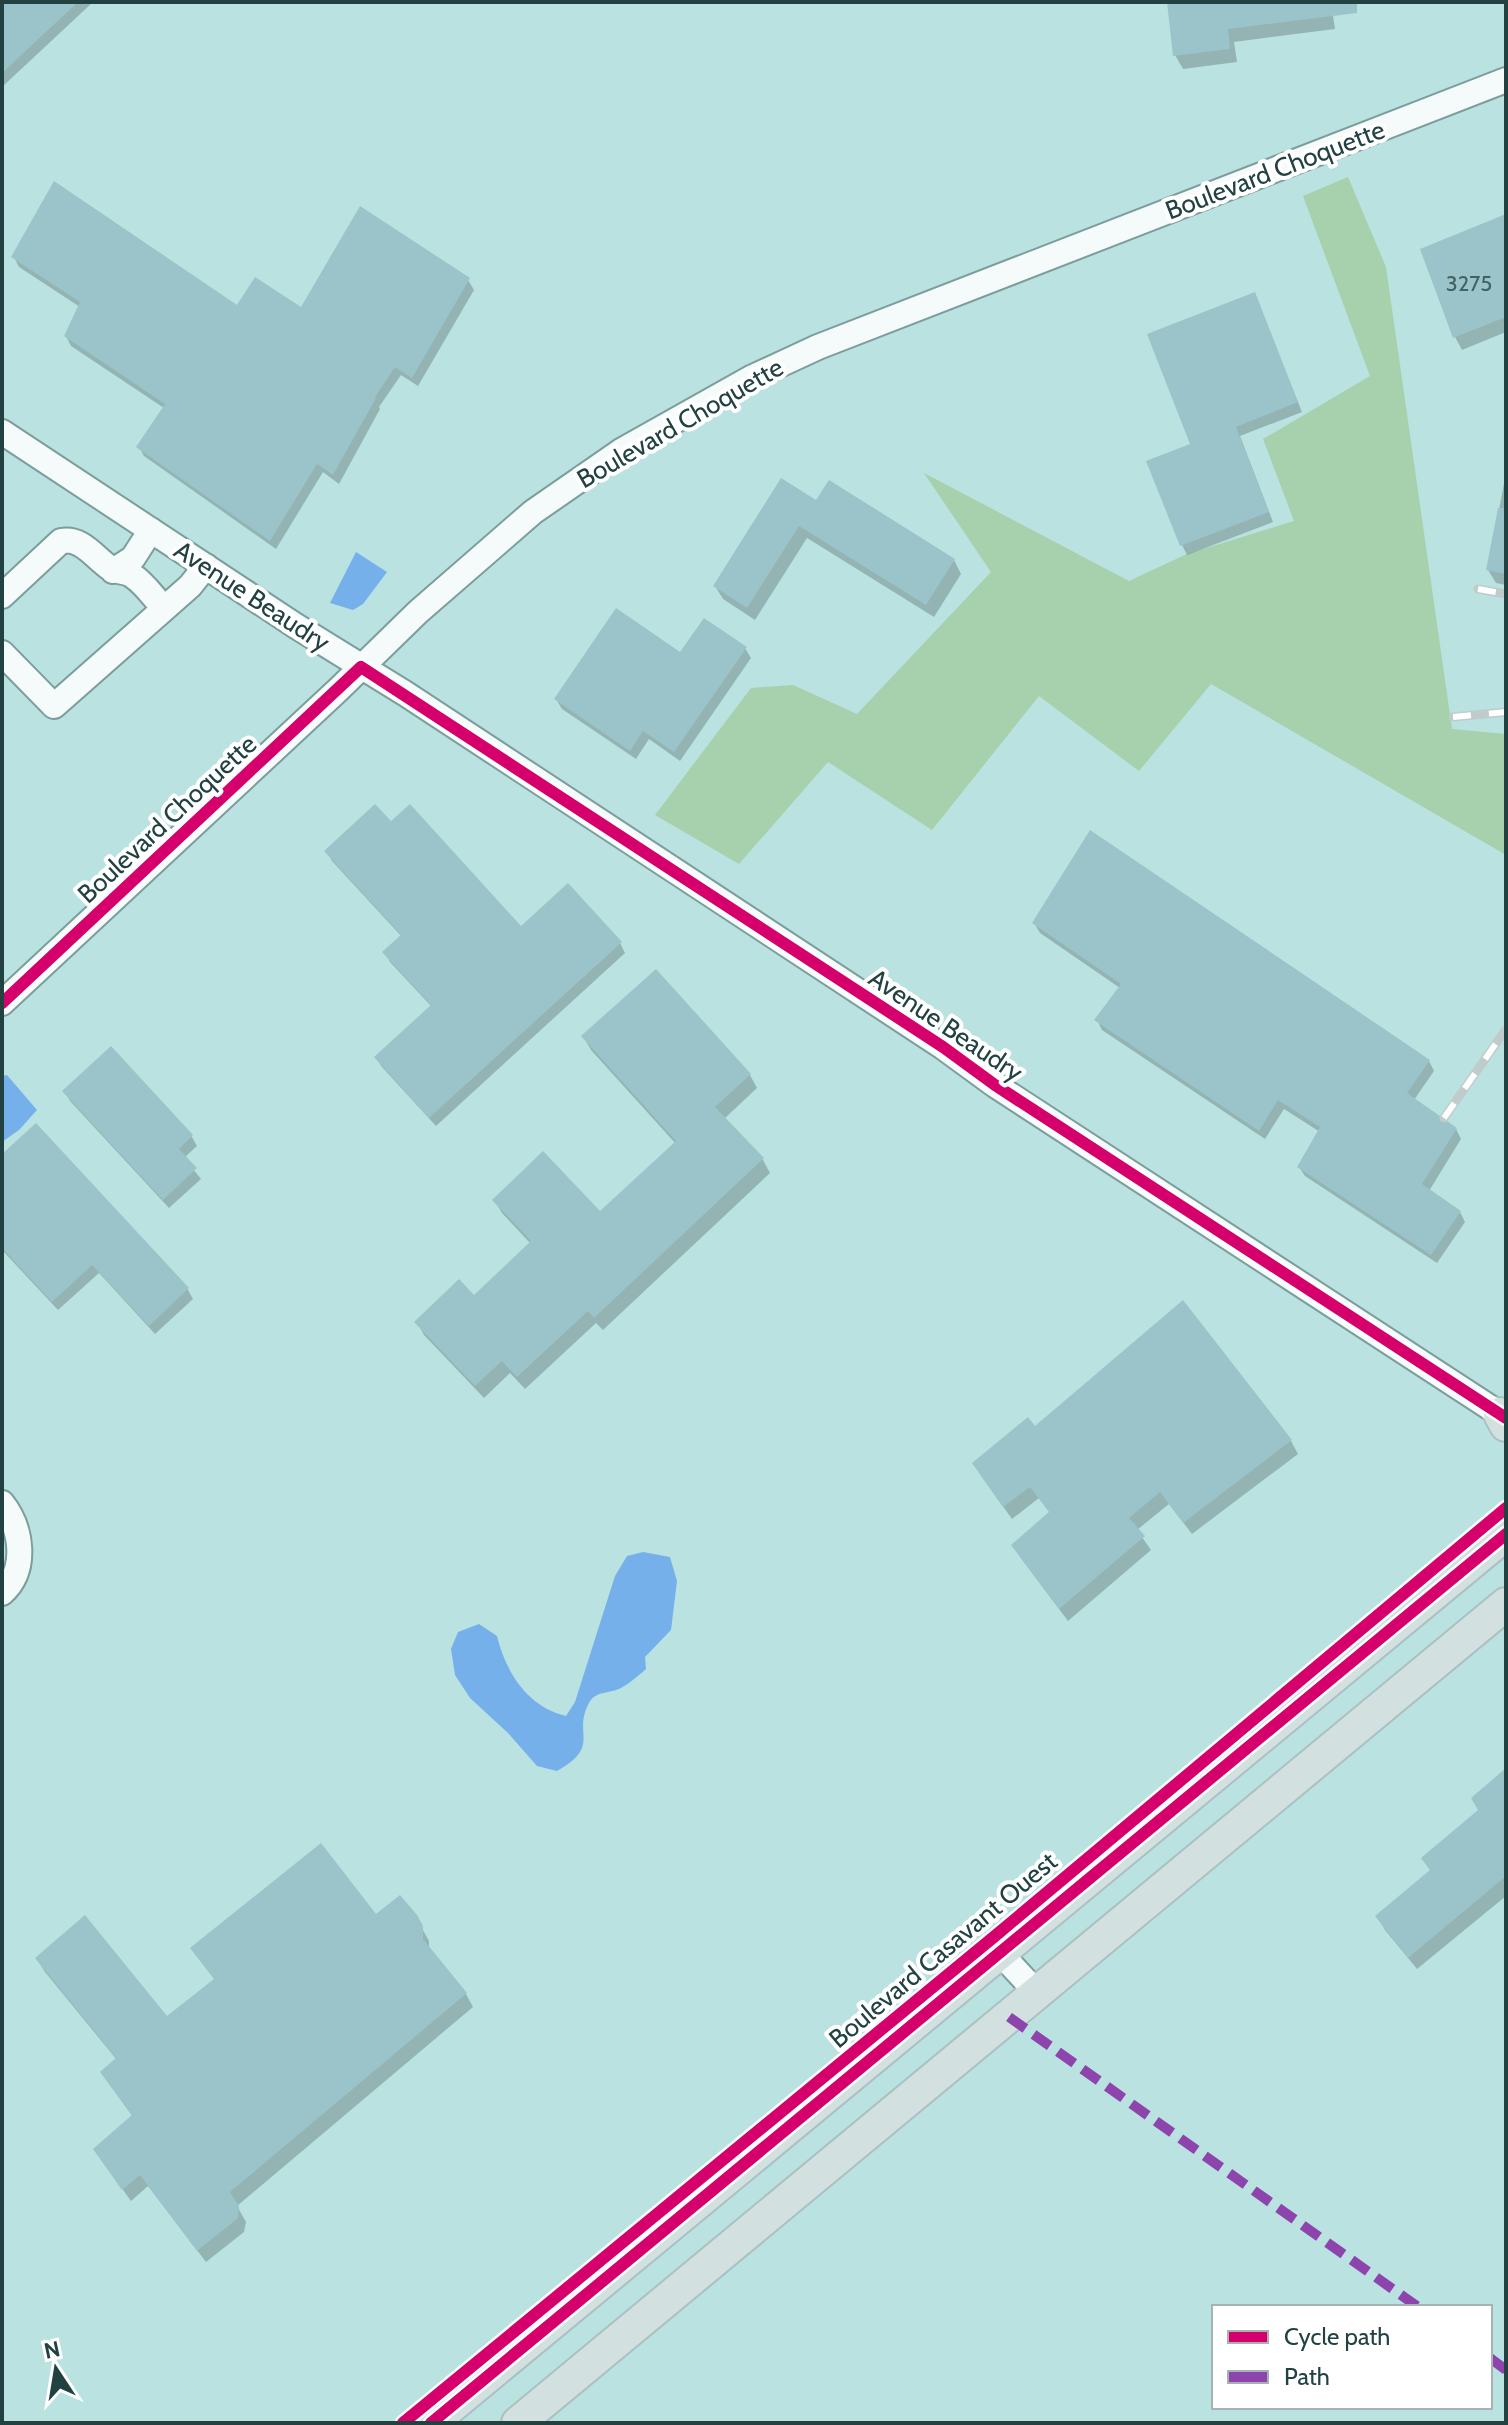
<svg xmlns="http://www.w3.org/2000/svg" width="1508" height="2425" font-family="Cabin,sans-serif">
	<rect width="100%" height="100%" fill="#b9e2e1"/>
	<path fill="#a7d0ad" d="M1348 177 1386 267 1452 729 1506 734V855L1211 684 1139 771 1039 696 932 830 828 762 739 864 655 815 751 688 793 685 857 714 991 572 924 473 1129 581 1187 554 1294 521 1263 439 1370 376 1303 196Z"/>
	<path fill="#76b0eb" d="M356 552 387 572 363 604 353 610 330 603Z
		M7 1075 37 1110 19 1130 2 1142V1076Z
		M643 1552 670 1557 677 1581 671 1630 645 1657 646 1669C638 1676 630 1683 621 1688 610 1694 596 1690 589 1703 572 1734 602 1746 557 1771L537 1766 508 1733 470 1698 455 1675 451 1649 458 1632 479 1624 497 1636C506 1673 528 1707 566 1716L575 1702 615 1576 627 1556Z"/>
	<path fill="#0003" d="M2 2H91L92 3 2 87Z
		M1169 2H1331L1335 29 1234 42 1237 62 1183 69 1175 55Z
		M1506 216V332L1462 350 1455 337Z
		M14 257 238 308 302 309 468 280 474 290 418 386 401 375 379 407 380 409 339 484 323 472 276 549 144 456 139 447 164 408 71 346 66 336 80 307 19 267Z
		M1254 294 1302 412 1240 436 1273 522 1187 555 1182 545 1192 446Z
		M1506 472V585L1496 583 1488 570Z
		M816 503 954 560 961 574 934 617 807 538 755 620 723 599 715 586Z
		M745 648 751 658 680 761 649 739 636 759 562 709 556 699 681 655Z
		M391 824 521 928 620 943 625 953 436 1126 382 1067 376 1058 432 1007 390 962 385 952 402 937 332 861 327 851Z
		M1034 923 1429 1061 1434 1071 1414 1100 1456 1129 1461 1139 1429 1191 1460 1212 1465 1222 1437 1263 1305 1176 1299 1167 1320 1132 1284 1109 1265 1139 1102 1030 1097 1020 1120 988 1040 933Z
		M656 971 750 1075 757 1088 724 1119 763 1160 770 1173 603 1330 596 1323 525 1389 510 1373 484 1398 424 1335 417 1322 474 1298 531 1244 502 1213 494 1200 600 1214 676 1144 591 1050 583 1036Z
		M111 1049 192 1137 197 1146 184 1158 201 1179 169 1208 70 1101 65 1091Z
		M36 1126 188 1290 193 1299 155 1334 99 1273 58 1310 2 1250V1157Z
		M1183 1303 1291 1441 1298 1454 1192 1534 1169 1504 1137 1530 1151 1550 1068 1621 1021 1558 1051 1513 1039 1498 1012 1519 982 1477 1035 1429Z
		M1506 1771V1896L1417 1969 1385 1930 1378 1917 1431 1871 1481 1810Z
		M415 1916 429 1941V1950L466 1994 473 2007 237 2206 246 2222 244 2232 206 2262 148 2186 131 2201 103 2162 133 2117 110 2085 117 2060 45 1972 37 1959 167 2019 215 1980 193 1948 375 1917Z"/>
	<path fill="#9ac4c9" d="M2 2H78L2 73Z
		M1167 2H1357V13L1228 29 1230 49 1173 56Z
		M54 181 237 305 255 277 301 307 360 206 470 278 412 378 395 367 375 397 376 398 333 475 317 464 270 541 136 447 165 404 64 336 80 302 11 257Z
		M1506 214V317L1453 338 1420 249Z
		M1255 292 1298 402 1236 427 1269 512 1180 546 1146 461 1190 444 1147 334Z
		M781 478 816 500 829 480 955 559 926 605 799 526 747 608 713 586Z
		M1498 508H1506V574L1486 570Z
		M616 608 680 652 704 618 747 647 674 752 643 731 630 751 554 699Z
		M375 804 391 821 410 804 521 926 568 883 622 942 429 1118 374 1057 431 1005 382 952 401 935 324 851Z
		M1090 830 1430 1060 1407 1093 1457 1128 1422 1184 1461 1211 1431 1255 1297 1167 1320 1127 1278 1100 1259 1131 1094 1020 1121 984 1032 923Z
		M656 969 751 1074 715 1107 764 1158 594 1318 588 1311 517 1377 502 1361 475 1386 414 1322 459 1279 474 1295 531 1241 492 1200 543 1151 600 1211 676 1141 581 1036Z
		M111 1046 193 1135 179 1149 197 1168 163 1200 62 1091Z
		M36 1123 189 1288 149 1326 92 1265 52 1302 2 1248V1154Z
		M1183 1300 1292 1440 1183 1523 1160 1492 1129 1518 1145 1536 1059 1609 1011 1545 1049 1512 1030 1487 1003 1507 972 1463 1028 1417 1035 1426Z
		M1506 1768V1876L1408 1958 1375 1916 1430 1870 1421 1858 1478 1810 1471 1798Z
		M321 1843 376 1914 400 1895 417 1915 423 1926V1939L467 1993 230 2192 239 2206 238 2218 197 2251 140 2175 122 2190 93 2149 132 2115 100 2072 116 2058 35 1958 85 1915 167 2016 214 1979 190 1948Z"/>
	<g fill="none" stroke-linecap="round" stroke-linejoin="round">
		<g stroke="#7c9d9c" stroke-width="28">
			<path id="minor" d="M2 432 296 626 406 694 943 1047 995 1085 1506 1418
				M113 571 133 558 151 530
				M2 596 61 541C82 537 94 557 110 568 117 573 125 570 133 576 145 584 154 598 164 608
				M2 653 54 706 190 586 206 566
				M2 1003 339 689 418 612 533 512 621 451 751 378 818 347 1506 80
				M2 1503C22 1528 28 1570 2 1593
				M1001 1954 1037 1993"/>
		</g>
		<g stroke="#abc0c0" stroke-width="36">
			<path id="major" d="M1500 1414 1506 1425
				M431 2423 1506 1534
				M518 2423 1506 1604"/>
		</g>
		<use href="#minor" stroke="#f4fbfa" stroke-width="24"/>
		<use href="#major" stroke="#d2e0e0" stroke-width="32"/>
		<g stroke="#c0cccc" stroke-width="9">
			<path id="rail" d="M1478 589 1506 594
				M1453 717 1506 712
				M1444 1118 1506 1029"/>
		</g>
		<use href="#rail" stroke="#fff" stroke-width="6" stroke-dasharray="18" stroke-linecap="butt"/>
		<path stroke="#8e44ad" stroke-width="10" stroke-dasharray="20 10" stroke-linecap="butt" d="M1009 2017 1418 2307
			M1490 2358 1506 2370"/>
		<g stroke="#fff" stroke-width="17">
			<path id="cycleway" d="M2 1003 361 667 943 1047 995 1085 1506 1418
				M403 2423 995 1936 1506 1508
				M431 2423 1506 1534"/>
		</g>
		<use href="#cycleway" stroke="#d6006c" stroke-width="12"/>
	</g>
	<g text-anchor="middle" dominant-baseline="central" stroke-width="8" stroke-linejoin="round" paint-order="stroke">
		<g font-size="22" fill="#406263">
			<text x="1469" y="283">3275</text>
		</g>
		<g font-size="26" fill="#224141" stroke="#fff">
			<text transform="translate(1275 170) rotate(-21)">Boulevard Choquette</text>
			<text transform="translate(680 423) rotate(-30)">Boulevard Choquette</text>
			<text transform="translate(252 596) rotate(33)">Avenue Beaudry</text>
			<text transform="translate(167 819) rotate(-43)">Boulevard Choquette</text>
			<text transform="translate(946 1025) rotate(34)">Avenue Beaudry</text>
			<text transform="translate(943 1950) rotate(-40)">Boulevard Casavant Ouest</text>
		</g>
	</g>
	<rect width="1508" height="2425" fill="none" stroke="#224141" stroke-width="8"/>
	<rect x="1212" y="2305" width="280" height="104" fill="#ffffff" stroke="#a7b3b3" stroke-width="2"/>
	<rect x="1228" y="2331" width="40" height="12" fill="#d6006c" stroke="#a7b3b3" stroke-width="2"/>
	<text x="1284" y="2345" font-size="24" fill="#224141">Cycle path</text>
	<rect x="1228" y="2371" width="40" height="12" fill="#8e44ad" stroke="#a7b3b3" stroke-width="2"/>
	<text x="1284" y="2385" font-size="24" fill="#224141">Path</text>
	<g transform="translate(56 2369) rotate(348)" stroke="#ffffff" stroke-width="6" paint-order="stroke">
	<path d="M0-6L14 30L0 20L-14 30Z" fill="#224141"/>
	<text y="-12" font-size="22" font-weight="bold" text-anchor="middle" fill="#224141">N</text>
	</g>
</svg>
